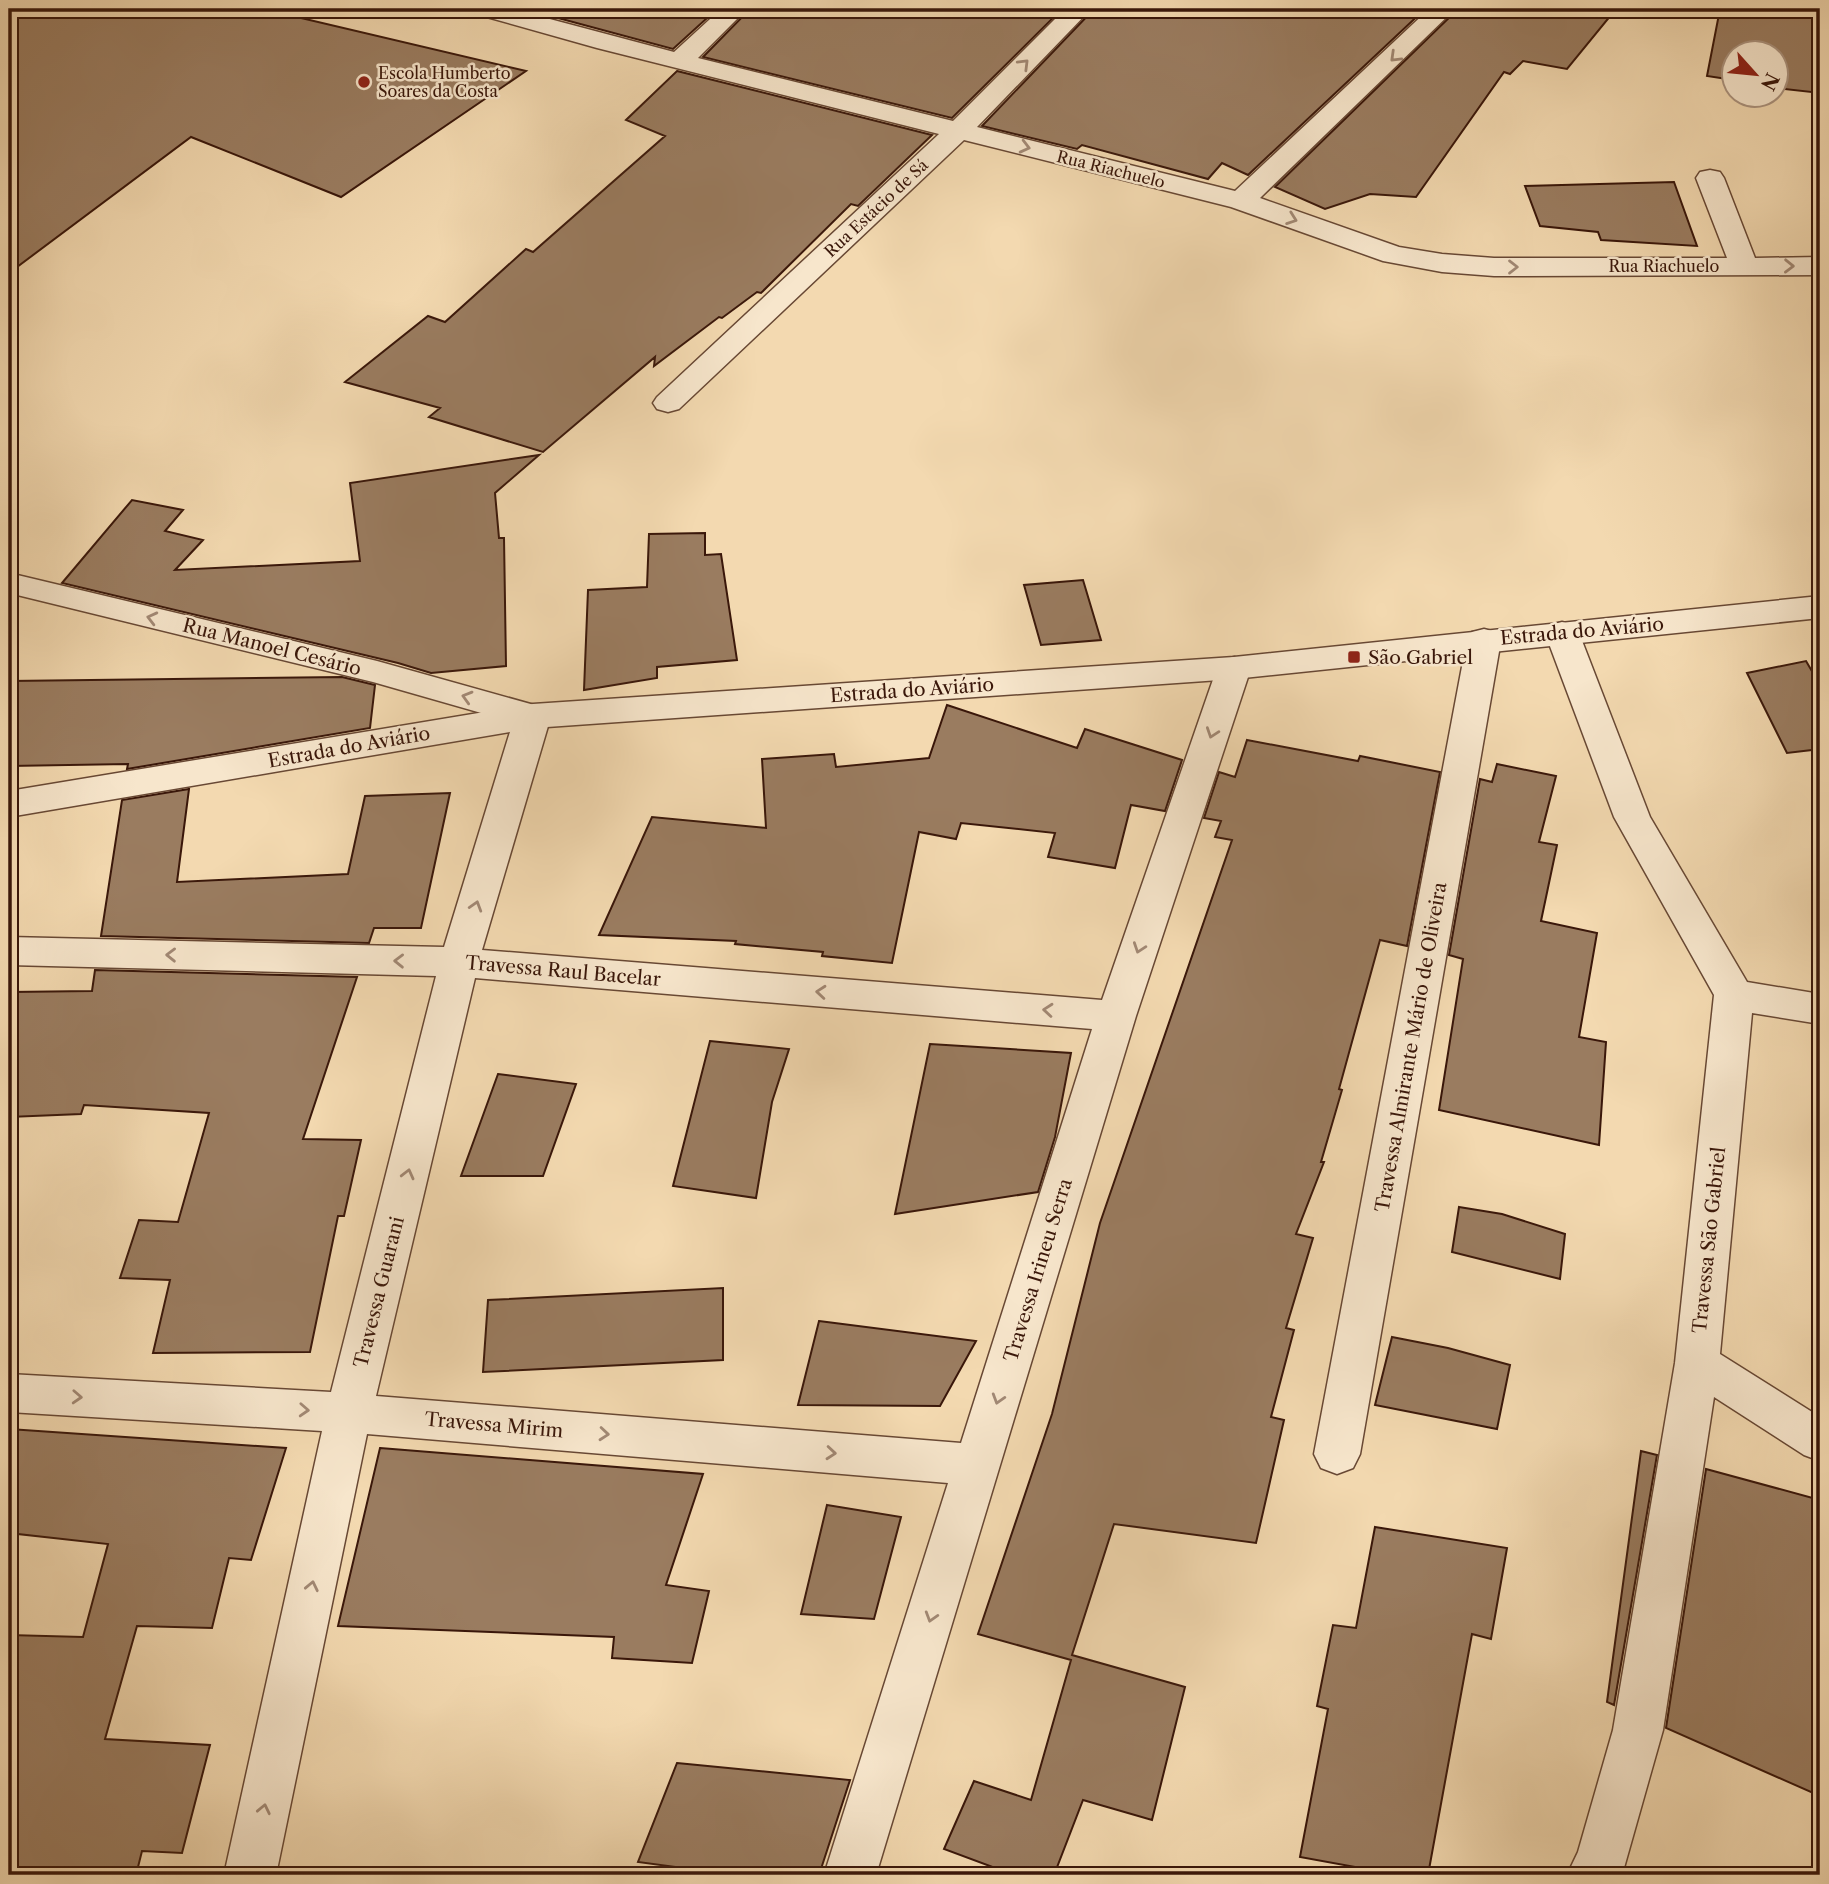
<svg xmlns="http://www.w3.org/2000/svg" width="1829" height="1884" font-family="'Libre Caslon Text',serif">
	<rect width="100%" height="100%" fill="#f3d9b0"/>
	<filter id="stains"><feTurbulence type="fractalNoise" baseFrequency=".00286" numOctaves="4"/><feColorMatrix values="0 0 0 0 .2 0 0 0 0 .09 0 0 0 0 .02 0 0 0 .5 -.17"/></filter>
	<radialGradient id="worn" r=".72"><stop offset=".6" stop-color="#630" stop-opacity="0"/><stop offset="1" stop-color="#630" stop-opacity=".3"/></radialGradient>
	<path fill="#9a7c60" stroke="#3a170a" stroke-width="2" d="M9 9H263L526 71 341 197 191 137 9 273Z
		M559 9H717L673 49 558 18Z
		M750 9H1062L952 118 703 57Z
		M1094 9H1425L1248 175 1222 163 1208 179 1082 145 1077 149 982 126Z
		M1458 9H1616L1567 69 1523 61 1510 74 1504 72 1416 197 1370 194 1325 209 1275 187Z
		M1720 9H1820V93L1776 88V52H1734V80L1707 76Z
		M677 71 932 135 858 206 851 204 761 293 757 292 722 318 719 317 654 366 655 357 543 452 429 417 440 408 345 382 428 316 445 322 526 249 533 252 665 136 626 120Z
		M1674 182 1697 246 1601 240 1598 232 1540 226 1525 186Z
		M539 455 495 493 499 538H504L506 666 431 673 398 663 62 583 132 500 183 510 165 531 203 540 175 570 360 561 350 483Z
		M705 533V555L721 554 737 660 657 667V678L584 690 588 590 647 587 649 534Z
		M1083 580 1101 640 1041 645 1024 585Z
		M1806 661 1820 685V749L1787 753 1747 673Z
		M342 677 375 685 370 728 127 769 128 764 9 766V681Z
		M947 705 1077 748 1085 729 1182 760 1165 811 1131 805 1115 868 1048 857 1055 833 961 823 956 839 919 832 892 963 822 956 823 952 735 944 736 941 599 935 652 817 766 828 762 759 834 754 836 767 929 758Z
		M1247 740 1358 761 1360 756 1440 772 1407 946 1380 940 1339 1089 1342 1090 1321 1162H1324L1296 1234 1313 1238 1286 1328 1294 1330 1271 1417 1284 1420 1256 1543 1114 1524 1072 1655 1185 1687 1152 1820 1083 1800 1054 1875H1014L944 1849 974 1781 1031 1800 1071 1660 978 1634 1052 1414 1100 1223 1232 840 1215 837 1221 821 1204 818 1219 772 1235 777Z
		M1497 764 1556 776 1539 842 1557 845 1541 921 1597 933 1579 1037 1606 1042 1599 1145 1439 1110 1463 959 1449 955 1480 779 1492 782Z
		M189 789 177 882 348 874 365 796 450 793 421 928H374L369 943 101 936 122 800Z
		M95 970 357 977 303 1139 361 1140 344 1216H338L310 1352 153 1353 170 1280 120 1278 139 1220 178 1222 209 1113 84 1105 81 1114 9 1117V992L92 991Z
		M710 1041 789 1049 772 1102 756 1198 673 1186Z
		M930 1044 1071 1053 1055 1137 1038 1192 895 1214Z
		M498 1074 576 1084 543 1176H461Z
		M1459 1207 1502 1214 1565 1234 1560 1279 1452 1252Z
		M723 1288V1360L483 1372 488 1300Z
		M819 1321 976 1341 940 1406 798 1405Z
		M1392 1337 1448 1348 1510 1365 1497 1429 1375 1405Z
		M9 1429 286 1448 251 1560 229 1558 212 1628 137 1626 105 1739 210 1745 182 1853 142 1851 136 1875H9V1635L83 1637 108 1544 9 1533Z
		M380 1448 703 1474 666 1585 709 1591 692 1663 612 1658 614 1637 338 1626Z
		M1641 1451 1657 1455 1614 1705 1607 1702Z
		M1706 1469 1820 1500V1796L1666 1728Z
		M827 1505 901 1517 874 1619 801 1614Z
		M1375 1527 1507 1548 1491 1639 1472 1634 1428 1875H1399L1300 1857 1328 1709 1317 1706 1333 1625 1356 1628Z
		M677 1763 850 1780 819 1875H735L638 1862Z"/>
	<g fill="none" stroke-linecap="round" stroke-linejoin="round">
		<g stroke="#684834" stroke-width="3">
			<path id="minor" d="M473 9H512L674 52 721 9H747L698 58 953 121 1065 9H1091L977 127 1235 191 1429 9H1455L1260 198 1399 247 1442 254 1494 258H1727L1696 178 1700 172 1710 170 1720 172 1724 178 1755 258 1820 257V275L1494 276 1442 272 1383 261 1231 207 964 140 679 409 668 412 657 409 653 403 657 397 939 134 597 48 476 14Z
				M9 573 377 661 545 708 551 716 482 950 1102 1000 1217 668 1222 660 1234 657 1246 660 1251 668 1136 1016 876 1875H824L948 1483 367 1434 276 1875H224L322 1431 9 1412V1374L331 1392 436 976 9 965V937L444 947 513 722 373 682 9 593ZM475 978 1092 1029 961 1443 376 1396Z
				M1562 622 1574 625 1579 633 1650 817 1747 982 1820 994V1024L1752 1013 1720 1354 1820 1417V1461L1804 1455 1714 1397 1663 1730 1622 1875H1567L1578 1852 1613 1730 1675 1363 1714 995 1614 817 1545 633 1550 625Z
				M1484 629 1496 632 1501 640 1360 1454 1353 1468 1337 1474 1321 1468 1314 1454 1467 640 1472 632Z"/>
		</g>
		<g stroke="#684834" stroke-width="3">
			<path id="tertiary" d="M1820 596V618L1234 679 533 728 9 817V791L533 704 1234 657Z"/>
		</g>
		<use href="#minor" fill="#f7e6cc" fill-rule="evenodd"/>
		<use href="#tertiary" fill="#f7e6cc" fill-rule="evenodd"/>
	</g>
	<defs><path id="oneway-chevron" d="M-2-3.5L2.5 0L-2 3.5" fill="none" stroke-width="1.6" stroke-linecap="round" stroke-linejoin="round" transform="scale(1.75)"/></defs>
	<g stroke="#a28975">
		<use href="#oneway-chevron" transform="translate(1395 57) rotate(136)"/>
		<use href="#oneway-chevron" transform="translate(1024 64) rotate(-45)"/>
		<use href="#oneway-chevron" transform="translate(1025 147) rotate(14)"/>
		<use href="#oneway-chevron" transform="translate(1292 219) rotate(20)"/>
		<use href="#oneway-chevron" transform="translate(1789 266) rotate(1)"/>
		<use href="#oneway-chevron" transform="translate(1513 267)"/>
		<use href="#oneway-chevron" transform="translate(152 618) rotate(-166)"/>
		<use href="#oneway-chevron" transform="translate(467 697) rotate(-164)"/>
		<use href="#oneway-chevron" transform="translate(1212 733) rotate(109)"/>
		<use href="#oneway-chevron" transform="translate(476 906) rotate(-73)"/>
		<use href="#oneway-chevron" transform="translate(1139 948) rotate(109)"/>
		<use href="#oneway-chevron" transform="translate(171 955) rotate(-179)"/>
		<use href="#oneway-chevron" transform="translate(399 961) rotate(-179)"/>
		<use href="#oneway-chevron" transform="translate(821 992) rotate(-175)"/>
		<use href="#oneway-chevron" transform="translate(1048 1010) rotate(-175)"/>
		<use href="#oneway-chevron" transform="translate(408 1174) rotate(-76)"/>
		<use href="#oneway-chevron" transform="translate(77 1397) rotate(3)"/>
		<use href="#oneway-chevron" transform="translate(998 1399) rotate(107)"/>
		<use href="#oneway-chevron" transform="translate(304 1410) rotate(3)"/>
		<use href="#oneway-chevron" transform="translate(604 1434) rotate(5)"/>
		<use href="#oneway-chevron" transform="translate(831 1453) rotate(5)"/>
		<use href="#oneway-chevron" transform="translate(312 1586) rotate(-78)"/>
		<use href="#oneway-chevron" transform="translate(931 1617) rotate(107)"/>
		<use href="#oneway-chevron" transform="translate(264 1809) rotate(-78)"/>
	</g>
	<g fill="#8f2418" stroke="#f7e6cc" stroke-width="2.5">
		<circle cx="364" cy="82" r="7"/>
		<rect x="1347" y="650" width="14" height="14" rx="3.5"/>
	</g>
	<g text-anchor="middle" dominant-baseline="central" stroke-width="5" stroke-linejoin="round" paint-order="stroke">
		<g font-size="16" fill="#3a170a" stroke="#f7e6cc" text-anchor="start">
			<text x="378" y="73">Escola Humberto<tspan x="378" dy="18">Soares da Costa</tspan></text>
		</g>
		<g font-size="16" fill="#3a170a" stroke="#f7e6cc">
			<text transform="translate(1111 169) rotate(14)">Rua Riachuelo</text>
			<text transform="translate(876 208) rotate(-43)">Rua Estácio de Sá</text>
			<text x="1664" y="266">Rua Riachuelo</text>
		</g>
		<g font-size="19" fill="#3a170a" stroke="#f7e6cc">
			<text transform="translate(1582 631) rotate(-5)">Estrada do Aviário</text>
			<text transform="translate(272 647) rotate(14)">Rua Manoel Cesário</text>
			<text transform="translate(912 690) rotate(-4)">Estrada do Aviário</text>
			<text transform="translate(349 747) rotate(-10)">Estrada do Aviário</text>
			<text transform="translate(563 971) rotate(5)">Travessa Raul Bacelar</text>
			<text transform="translate(1411 1047) rotate(-80)">Travessa Almirante Mário de Oliveira</text>
			<text transform="translate(1709 1240) rotate(-84)">Travessa São Gabriel</text>
			<text transform="translate(1038 1270) rotate(-73)">Travessa Irineu Serra</text>
			<text transform="translate(379 1292) rotate(-76)">Travessa Guarani</text>
			<text transform="translate(494 1425) rotate(5)">Travessa Mirim</text>
		</g>
		<g font-size="19" fill="#3a170a" stroke="#f7e6cc" text-anchor="start">
			<text x="1368" y="657">São Gabriel</text>
		</g>
	</g>
	<rect width="1829" height="1884" fill="none" stroke="#f3d9b0" stroke-width="35"/>
	<rect x="10" y="10" width="1808" height="1863" fill="none" stroke="#3a170a" stroke-width="3.5"/>
	<rect x="18" y="18" width="1794" height="1849" fill="none" stroke="#3a170a" stroke-width="2"/>
	<g transform="translate(1755 74) rotate(117)"><circle r="33" fill="#f7e6cc" stroke="#ab937e" stroke-width="2"/>
	<path d="M0-5L12 26L0 18L-12 26Z" fill="#8f2418"/>
	<text y="-10" font-size="19" font-weight="bold" text-anchor="middle" fill="#3a170a">N</text>
	</g>
	<rect width="100%" height="100%" filter="url(#stains)"/>
	<rect width="100%" height="100%" fill="url(#worn)"/>
</svg>
